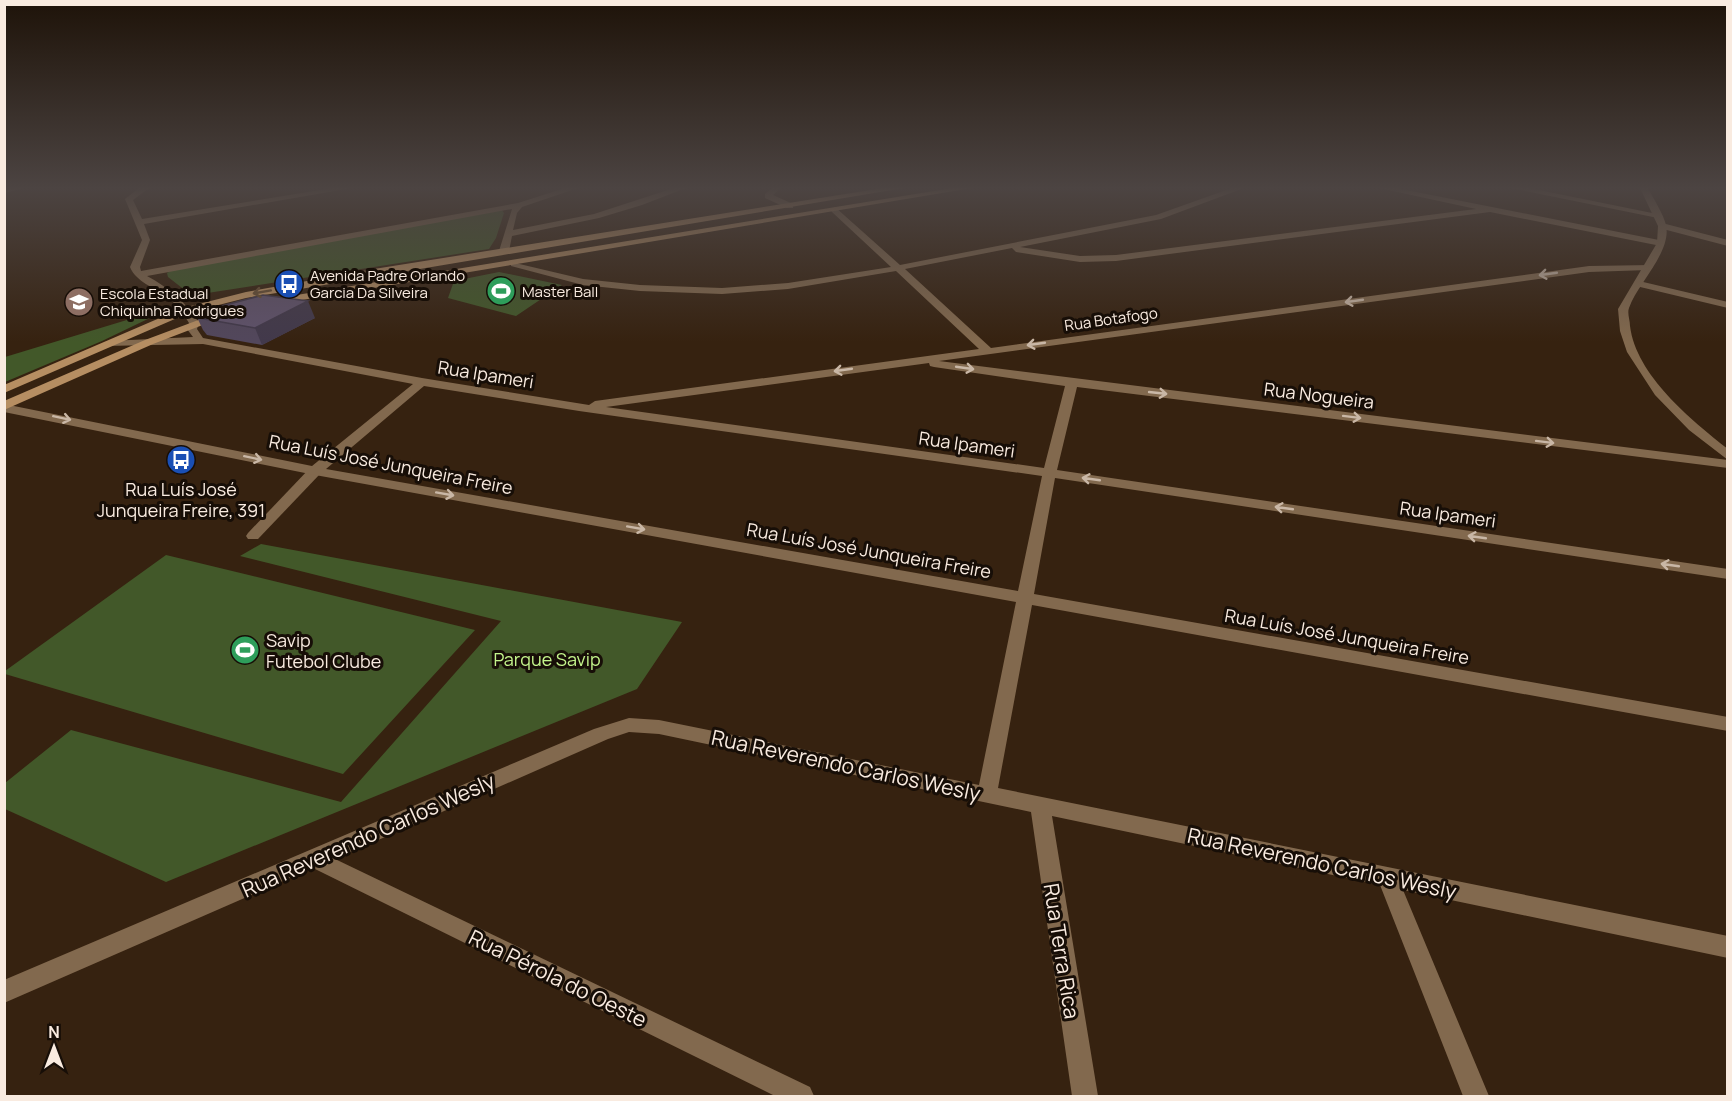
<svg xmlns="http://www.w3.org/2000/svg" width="1732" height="1101" font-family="Manrope,sans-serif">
	<rect width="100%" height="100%" fill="#362210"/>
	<path fill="#425829" d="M502 210 504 213 496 238 489 249 201 294 186 291 168 277 167 273 174 269Z
		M499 272 562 285 516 316 448 298 454 281Z
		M163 309 154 316 102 341 5 382V357Z
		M261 544 682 622 637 689 166 882 5 809V783L71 730 341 802 501 621 240 556Z
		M166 555 475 630 343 774 5 674V671Z"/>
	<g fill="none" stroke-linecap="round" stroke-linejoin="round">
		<path fill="#82694e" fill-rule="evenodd" d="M315 467 322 471 320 474 258 539H248L246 536 248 533 310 468Z"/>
		<path fill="#82694e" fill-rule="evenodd" d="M25 188 4 193V189Z
			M139 188H149L133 200 142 219 332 188H352L144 224 150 240 140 267 141 271 518 203 565 188H578L522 207 517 213 513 230 594 214 674 188H686L642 205 599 218 512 236 509 251 504 254 499 251 512 209 147 276C169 288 186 302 199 323L197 329 203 338 422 378 589 405 595 401 979 349 896 271 788 289 722 294 640 291 583 285 511 266V262L583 279 640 285 722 288 788 283 891 267 832 212 831 210 835 207 900 265 1156 215 1232 188H1244L1161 219 1020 247 1080 256 1116 255 1476 209 1379 188H1396L1664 241V245L1661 246 1490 212 1116 261 1080 262 1016 252 1012 248 905 269 991 348 1589 266 1651 265 1653 267 1648 270 1589 272 939 361 1728 460V468L1077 387 1057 470 1728 569V579L1055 478 1034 594 1728 717V731L1032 605 998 788 1728 936V958L1403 890 1489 1096H1463L1380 885 1052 816 1098 1096H1072L1031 812 659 734 629 732 608 739 335 859 810 1087 814 1096H775L313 868 4 1003V980L594 729 629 718 659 720 979 785 1016 602 315 475 4 412V404L312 466 413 384 203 344 105 346 104 344 109 341 193 337 187 329 189 323C183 313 176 304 167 297 154 287 136 282 130 267L142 240 125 199ZM929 363 930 366 934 367 1065 386 1044 468 606 407ZM424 386 579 411 1042 476 1018 591 326 469Z
			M772 188H781L773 195 793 204V208H787L765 198V194Z
			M1511 188H1529L1662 215 1658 218Z
			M1662 223 1728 240V246L1659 228 1658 226Z
			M1639 281 1728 302V308L1636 286V282Z"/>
		<path fill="#82694e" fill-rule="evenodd" d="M1640 188H1648C1654 200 1663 213 1666 225 1672 252 1637 284 1629 308 1627 313 1630 320 1630 326 1636 375 1691 420 1728 449V460L1689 430 1655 395 1627 352 1620 331 1618 309 1657 243 1658 226Z"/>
		<path fill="#b68e62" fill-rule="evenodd" d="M883 188H904L246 298 191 312 4 393V385L183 308 246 292 374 269Z
			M952 188H972L272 305 267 302 272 299Z
			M217 313 222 316 221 318 153 344 4 410V401L145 340Z"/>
	</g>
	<path fill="#52475c" d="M195 313 315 318 262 345 207 335 203 330Z"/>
	<path fill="#42394b" d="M308 301 315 318 262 345 255 328Z"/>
	<path fill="#5f526b" stroke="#42394b" stroke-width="1.5" d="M263 295 308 301 255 328 199 318 195 313Z"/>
	<defs><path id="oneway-shaft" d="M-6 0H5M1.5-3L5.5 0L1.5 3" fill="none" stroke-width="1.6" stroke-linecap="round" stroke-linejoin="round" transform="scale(1.5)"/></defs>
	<g stroke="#c9b7a6">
		<use href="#oneway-shaft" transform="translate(1548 274) rotate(172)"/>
		<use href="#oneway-shaft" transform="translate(1354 301) rotate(172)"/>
		<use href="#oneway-shaft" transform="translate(1036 344) rotate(172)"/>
		<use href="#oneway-shaft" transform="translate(965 368) rotate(8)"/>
		<use href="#oneway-shaft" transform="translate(843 370) rotate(172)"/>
		<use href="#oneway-shaft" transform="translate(1158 393) rotate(6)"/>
		<use href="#oneway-shaft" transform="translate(1352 417) rotate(7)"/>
		<use href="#oneway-shaft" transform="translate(62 418) rotate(12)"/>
		<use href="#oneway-shaft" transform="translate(1545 442) rotate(7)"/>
		<use href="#oneway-shaft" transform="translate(253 458) rotate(12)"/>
		<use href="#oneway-shaft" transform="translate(1091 479) rotate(-172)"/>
		<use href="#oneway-shaft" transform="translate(445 494) rotate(10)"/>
		<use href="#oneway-shaft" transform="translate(1284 508) rotate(-172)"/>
		<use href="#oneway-shaft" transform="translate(636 528) rotate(10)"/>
		<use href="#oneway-shaft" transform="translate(1477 537) rotate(-172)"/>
		<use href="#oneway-shaft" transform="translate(1670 565) rotate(-172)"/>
	</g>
	<use stroke="#664e34" href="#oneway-shaft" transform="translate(262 292) rotate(170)"/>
	<linearGradient id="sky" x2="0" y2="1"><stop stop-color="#1e1309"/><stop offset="0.55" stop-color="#4c4442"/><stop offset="1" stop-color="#4c4442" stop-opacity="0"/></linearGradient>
	<rect width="1732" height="342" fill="url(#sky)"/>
	<defs>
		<g id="bus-disc" transform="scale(1.5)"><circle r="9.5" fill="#1a4fb4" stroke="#170e07"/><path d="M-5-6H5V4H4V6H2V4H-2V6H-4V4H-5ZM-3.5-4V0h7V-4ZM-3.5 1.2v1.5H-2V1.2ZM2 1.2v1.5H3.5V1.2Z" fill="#fff"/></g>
		<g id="stadium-disc" transform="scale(1.5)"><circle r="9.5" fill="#2e9e5b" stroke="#170e07"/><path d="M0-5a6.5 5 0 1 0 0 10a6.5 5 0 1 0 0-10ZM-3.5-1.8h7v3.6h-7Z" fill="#fff"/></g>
		<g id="school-disc" transform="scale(1.5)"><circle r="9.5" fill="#8d6e63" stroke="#170e07"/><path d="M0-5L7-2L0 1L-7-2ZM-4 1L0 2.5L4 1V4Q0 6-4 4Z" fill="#fff"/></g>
	</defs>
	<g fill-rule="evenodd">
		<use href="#bus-disc" x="289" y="284"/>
		<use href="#stadium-disc" x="501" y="291"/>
		<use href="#school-disc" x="79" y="302"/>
		<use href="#bus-disc" x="181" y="460"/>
		<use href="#stadium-disc" x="245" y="650"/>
	</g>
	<g text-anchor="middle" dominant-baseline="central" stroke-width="6" stroke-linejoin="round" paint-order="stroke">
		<g font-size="15" fill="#f9ebe0" stroke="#170e07" text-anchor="start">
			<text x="310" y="275">Avenida Padre Orlando<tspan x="310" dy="17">Garcia Da Silveira</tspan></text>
			<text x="522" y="291">Master Ball</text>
			<text x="100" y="293">Escola Estadual<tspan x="100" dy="17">Chiquinha Rodrigues</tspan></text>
		</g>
		<g font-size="15" fill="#f9ebe0" stroke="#170e07">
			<text transform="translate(1111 319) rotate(-8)">Rua Botafogo</text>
		</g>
		<g font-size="18" fill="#f9ebe0" stroke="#170e07">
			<text transform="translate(486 374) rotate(9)">Rua Ipameri</text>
			<text transform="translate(1319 395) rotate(7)">Rua Nogueira</text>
			<text transform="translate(967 444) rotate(8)">Rua Ipameri</text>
			<text transform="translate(391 464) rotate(11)">Rua Luís José Junqueira Freire</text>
			<text transform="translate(1448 514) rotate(8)">Rua Ipameri</text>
			<text transform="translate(869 550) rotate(10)">Rua Luís José Junqueira Freire</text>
			<text transform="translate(1347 636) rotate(10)">Rua Luís José Junqueira Freire</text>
		</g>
		<g font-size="18" fill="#f9ebe0" stroke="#170e07">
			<text x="181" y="489">Rua Luís José<tspan x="181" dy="21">Junqueira Freire, 391</tspan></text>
			<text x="266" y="640" text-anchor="start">Savip<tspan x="266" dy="21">Futebol Clube</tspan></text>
		</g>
		<g font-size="18" fill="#c4f58c" stroke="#170e07">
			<text x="547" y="659">Parque Savip</text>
		</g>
		<g font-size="21" fill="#f9ebe0" stroke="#170e07">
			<text transform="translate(846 765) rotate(12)">Rua Reverendo Carlos Wesly</text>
			<text transform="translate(368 835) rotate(-24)">Rua Reverendo Carlos Wesly</text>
			<text transform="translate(1322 863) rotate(12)">Rua Reverendo Carlos Wesly</text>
			<text transform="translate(1062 951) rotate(81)">Rua Terra Rica</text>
			<text transform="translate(558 978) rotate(26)">Rua Pérola do Oeste</text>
		</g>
	</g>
	<rect width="1732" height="1101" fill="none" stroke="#f9ebe0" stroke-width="12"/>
	<g transform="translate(54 1047)" stroke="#170e07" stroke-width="4.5" paint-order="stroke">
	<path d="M0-4.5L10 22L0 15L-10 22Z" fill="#f9ebe0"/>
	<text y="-9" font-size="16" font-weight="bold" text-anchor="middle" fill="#f9ebe0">N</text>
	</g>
</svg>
